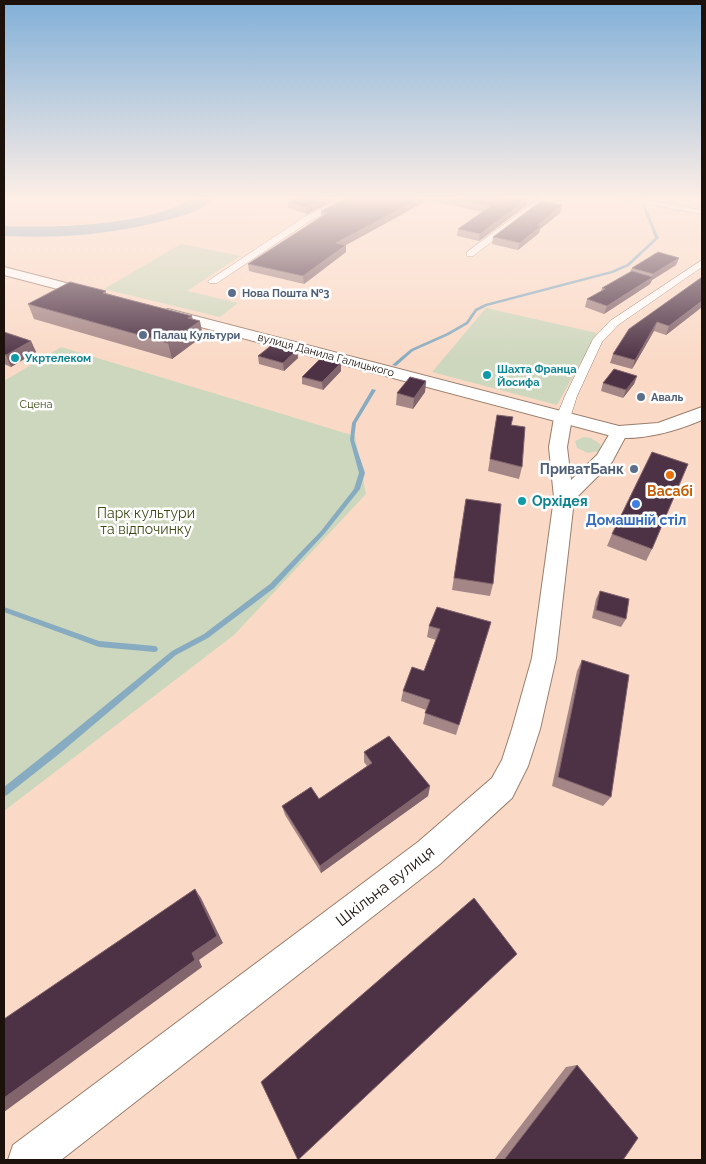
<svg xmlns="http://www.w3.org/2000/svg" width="706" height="1164" font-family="Raleway,sans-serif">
	<rect width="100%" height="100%" fill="#fadac7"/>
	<path fill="#cdd7bd" d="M181 244 240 256 187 291 238 303 220 317 104 289Z
		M486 308 597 333 557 405 432 372Z
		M61 347 355 436 366 494 234 635 4 811V381Z
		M584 437 591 438 600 444 601 448 599 451 588 453 577 448 575 441Z"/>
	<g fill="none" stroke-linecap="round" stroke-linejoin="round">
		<path fill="#87abc0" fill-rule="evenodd" d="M642 203 644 204 659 238 629 266 613 273 487 306 477 311 468 324 449 335 413 351 396 366 392 365 411 349 447 333 466 322 475 309 485 304 611 271 627 264 655 238Z
			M372 389 376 390 356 423 354 440 365 473 360 489 325 533 274 588 208 638 176 655 59 754 7 795 4 796V787L53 748 172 651 204 634 270 584 321 531 354 489 359 473 350 440 352 423Z
			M4 607 99 641 155 646 157 647 158 649 157 651 155 652 99 647 4 612Z"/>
		<path fill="#87abc0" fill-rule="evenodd" d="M196 197H214C205 210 185 215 170 219 115 234 61 239 4 236V226C59 228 148 226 196 197Z"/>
		<g stroke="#9b7e6d" stroke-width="1">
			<path id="minor" d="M347 197H357L310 221 217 283H209L208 281 304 217Z
				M541 197H550L473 256H467V252Z
				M615 197H631L702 210V214L619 199Z
				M702 260V267L618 325 602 342 577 396 570 418 568 421H558L556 418 565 396 593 339 610 321Z"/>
		</g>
		<g stroke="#9b7e6d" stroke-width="2">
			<path id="tertiary" d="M563 413 569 414 572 418 567 447 571 480 597 455 613 428 619 427 625 428 628 432 612 462 574 500 556 658 540 729 528 766 512 798 440 864 61 1160H8L13 1145 418 842 492 778 502 760 512 729 532 658 554 498 549 447 554 418 557 414Z"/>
		</g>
		<g stroke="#9b7e6d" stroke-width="2">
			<path id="secondary" d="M4 267 101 292 103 295 101 298 96 299 4 275Z
				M168 309 619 426 658 423 702 407V420C676 431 648 439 619 438L163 317 160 314 163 311Z"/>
		</g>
		<use href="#minor" fill="#fff" fill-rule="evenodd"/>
		<use href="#tertiary" fill="#fff" fill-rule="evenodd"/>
		<use href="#secondary" fill="#fff" fill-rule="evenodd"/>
	</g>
	<path fill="#a48686" d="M343 197 307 214 288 208V202Z
		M348 197H520L527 205 479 241 457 236 458 229 483 212 428 200 346 245V252L304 284 249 271 248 264 321 217V211Z
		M562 205 561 212 540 229 539 233 518 250 492 244 493 237Z
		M676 265 652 280 650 284 604 314 585 307 587 299 601 291 602 288 630 272 632 268Z
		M702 277V307L666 335 654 331 632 369 610 363 613 354Z
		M106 291V293L193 319 203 336 172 359 34 319 28 304Z
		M4 332 31 341 36 352 11 367 4 364Z
		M297 350 298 358 284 371 259 364 258 356Z
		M341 371 323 390 302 384V377Z
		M637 376 634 384 623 398 601 391 603 383Z
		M426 381 425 392 413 409 396 405 397 393Z
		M497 415 511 425 522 467 519 479 488 471Z
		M466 499 493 584 490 596 452 590Z
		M612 534 652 549 646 561 607 546Z
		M600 591 626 619 621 627 592 618 596 599Z
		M491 622 456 735 423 724 426 710 401 701 403 691 424 671 436 640 427 637 429 626Z
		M582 660 611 797 603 806 552 786 577 671Z
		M364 752 430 786 428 796 321 873 285 815 282 806 319 799 367 766 364 762Z
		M577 1065 623 1160H494L566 1067Z"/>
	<path fill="#81646c" d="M329 197H343L307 214 306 207Z
		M423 197H428V200L346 245V252L304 284 303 276 336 243Z
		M528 198 527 205 479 241 480 234Z
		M562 205 561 212 540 229 539 233 518 250 520 243 538 225Z
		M679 258 676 265 652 280 650 284 604 314 607 306 651 278 653 274Z
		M702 301V307L666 335 669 326Z
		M192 316 194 325 200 321 203 336 172 359 168 343 188 318Z
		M657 322 654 331 632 369 635 360Z
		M31 341 36 352 11 367 6 355Z
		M297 350 298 358 284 371 283 363Z
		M341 363V371L323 390 322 382Z
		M637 376 634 384 623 398 626 390Z
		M426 381 425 392 413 409 414 398Z
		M430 786 428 796 321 873 320 866Z
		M195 889 201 898 223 943 199 960 202 967 4 1112V1098L192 953Z"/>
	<path fill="#4d3245" stroke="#81646c" d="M300 197H329L306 207 288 202Z
		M348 197H423L336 243 346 245 303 276 248 264 327 213 321 211Z
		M443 197H520L528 198 480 234 458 229 491 206Z
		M541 201 562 205 538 225 541 226 520 243 493 237Z
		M658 252 679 258 653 274 632 268Z
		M632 271 653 277 607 306 587 299 605 289 602 288Z
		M702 277V301L669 326 657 322 635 360 613 354 629 329 688 287Z
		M70 282 106 291 103 293 192 316 188 318 200 321 168 343 28 304Z
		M4 332 31 341 6 355 4 354Z
		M273 344 297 350 283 363 258 356Z
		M321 358 341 363 322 382 302 377Z
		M614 369 637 376 626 390 603 383Z
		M410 377 426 381 414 398 397 393Z
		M497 415 513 417 511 425 525 427 522 467 490 459Z
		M652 452 688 464 652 549 612 534Z
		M466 499 501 504 493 584 454 578Z
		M600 591 629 599 626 619 596 610Z
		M437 607 491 622 459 725 425 713 430 700 403 691 412 667 424 671 440 629 429 626Z
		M582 660 629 675 611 797 558 777Z
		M389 736 430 786 320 866 282 806 311 787 319 799 372 763 364 752Z
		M195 889 217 936 192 953 195 960 4 1098V1019Z
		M474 898 517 954 298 1160 261 1082Z
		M577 1065 638 1138 623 1160H504Z"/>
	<linearGradient id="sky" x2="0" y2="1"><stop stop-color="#81b0d8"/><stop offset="0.55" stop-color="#fdeee6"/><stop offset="1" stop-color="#fdeee6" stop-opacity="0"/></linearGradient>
	<rect width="706" height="360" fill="url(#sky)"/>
	<g fill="#5c6f8a" stroke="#fff" stroke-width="2">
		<circle cx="232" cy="293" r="5"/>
		<circle cx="143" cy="335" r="5"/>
		<circle cx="641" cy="397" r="5"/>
		<circle cx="634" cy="469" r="5"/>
	</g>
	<g fill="#0f9aa8" stroke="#fff" stroke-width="2">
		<circle cx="15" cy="358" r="5"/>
		<circle cx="487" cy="375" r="5"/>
		<circle cx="522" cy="501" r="5"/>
	</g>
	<circle fill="#e8710a" stroke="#fff" stroke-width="2" cx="670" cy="475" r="5"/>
	<circle fill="#3f7fe0" stroke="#fff" stroke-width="2" cx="636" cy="504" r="5"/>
	<g text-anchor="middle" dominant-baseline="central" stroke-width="5" stroke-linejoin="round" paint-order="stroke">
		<g font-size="11" font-weight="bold" fill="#4e5e75" stroke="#fff" text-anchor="start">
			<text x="242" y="293">Нова Пошта №3</text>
			<text x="153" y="335">Палац Культури</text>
			<text x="651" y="397">Аваль</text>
		</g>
		<g font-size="11" fill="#1c120b" stroke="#fff">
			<text transform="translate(326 355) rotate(15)">вулиця Данила Галицького</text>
		</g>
		<g font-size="11" font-weight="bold" fill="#0d838f" stroke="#fff" text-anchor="start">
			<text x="25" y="358">Укртелеком</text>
			<text x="497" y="369">Шахта Франца<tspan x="497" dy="13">Йосифа</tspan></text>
		</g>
		<g font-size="11" fill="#3b4a14" stroke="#fff">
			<text x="36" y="404">Сцена</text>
		</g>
		<g font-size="14" font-weight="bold" fill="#4e5e75" stroke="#fff" text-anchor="end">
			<text x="624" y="469">ПриватБанк</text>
		</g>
		<g font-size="14" font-weight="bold" fill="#c56008" stroke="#fff">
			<text x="670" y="491">Васабі</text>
		</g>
		<g font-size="14" font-weight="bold" fill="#0d838f" stroke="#fff" text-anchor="start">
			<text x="532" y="501">Орхідея</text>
		</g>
		<g font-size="14" fill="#3b4a14" stroke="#fff">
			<text x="146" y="513">Парк культури<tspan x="146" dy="16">та відпочинку</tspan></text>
		</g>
		<g font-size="14" font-weight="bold" fill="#366cbe" stroke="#fff">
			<text x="636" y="520">Домашній стіл</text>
		</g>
		<g font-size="16" fill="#1c120b" stroke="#fff">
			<text transform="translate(385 886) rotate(-38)">Шкільна вулиця</text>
		</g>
	</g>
	<rect width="706" height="1164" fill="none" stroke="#1c120b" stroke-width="10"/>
</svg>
